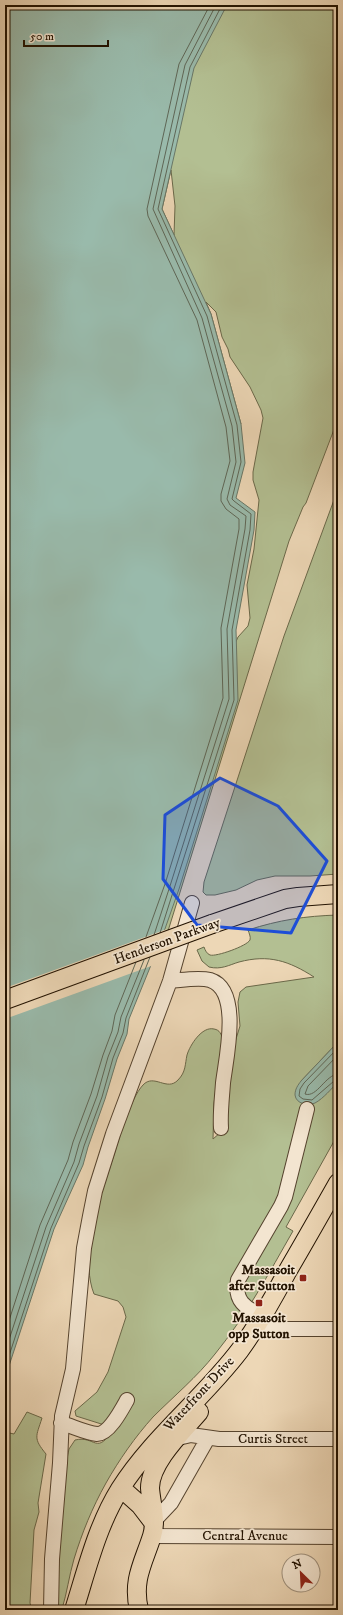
<svg xmlns="http://www.w3.org/2000/svg" width="343" height="1615" font-family="'IM FELL DW Pica',serif">
	<rect width="100%" height="100%" fill="#edd7b6"/>
	<filter id="stains"><feTurbulence type="fractalNoise" baseFrequency=".005" numOctaves="4"/><feColorMatrix values="0 0 0 0 .2 0 0 0 0 .09 0 0 0 0 .02 0 0 0 .5 -.17"/></filter>
	<radialGradient id="worn" r=".72"><stop offset=".6" stop-color="#630" stop-opacity="0"/><stop offset="1" stop-color="#630" stop-opacity=".3"/></radialGradient>
	<path fill="#b3bf92" stroke="#6a6849" fill-rule="evenodd" d="M184 5H338V419L306 503 303 507 289 541 168 931 154 934 235 644 238 637 248 626 250 618 247 585 254 549 259 500 253 480V472L263 418 261 410 250 387 230 357 228 349 222 337 216 312 206 302 211 314 241 424 130 328ZM171 170 175 206 174 235 162 209Z
		M338 489V689L334 704 338 707V874L310 876H275L257 880 236 890 215 895H206L203 892 204 882 284 636Z
		M338 915V1042L301 1081 319 1100 338 1082V1134L286 1227 293 1231C269 1273 246 1316 215 1354 197 1377 174 1396 153 1417 135 1437 119 1460 106 1483 92 1508 82 1533 74 1559 69 1576 67 1593 62 1609L55 1610 65 1468 69 1449 75 1440C96 1435 96 1457 114 1428L76 1416 75 1411 97 1392 108 1372 126 1317 123 1307 118 1301 94 1294C88 1279 88 1259 90 1243 94 1213 104 1186 113 1158 119 1139 130 1099 143 1085 154 1073 167 1092 178 1080 186 1072 185 1064 187 1055 190 1045 202 1026 214 1029 220 1030 221 1034 223 1040L214 1103 213 1139 228 1126 226 1115 232 1052 240 1026 238 1002 240 992 246 987 314 977C289 961 269 954 239 962 229 965 221 970 209 967L202 961 197 950 204 947C205 950 207 954 210 955 216 957 247 946 250 940 251 937 249 933 248 930 279 920 305 916 338 915Z
		M27 1412 42 1418C36 1437 33 1438 46 1454L38 1503 39 1512 34 1530 30 1603 32 1610H5V1432L14 1434Z"/>
	<path fill="#99baab" stroke="#697767" d="M5 5H227L194 68 162 209 211 314 241 424 245 463 236 498 255 512 254 530 236 630 238 700 179 889 160 943 129 1019 127 1034 117 1059 105 1099 88 1147 83 1165 54 1229 5 1378Z
		M338 1042V1082C331 1089 324 1098 315 1103 308 1106 296 1104 295 1095 295 1089 298 1085 301 1081Z"/>
	<path fill="#edd7b6" d="M167 929 154 965 5 1019V988Z"/>
	<g fill="none" stroke-linecap="round" stroke-linejoin="round">
		<path stroke="#5e6656" stroke-width="1" d="M160 933 234 700 232 630 250 530 251 514 234 501 232 499 241 462 237 425 207 316 158 209 190 67 222 5
			M154 935 170 886 229 699 227 629 245 529 246 516 230 505 227 499 236 462 232 426 202 318 153 209 185 65 216 5
			M146 937 165 884 223 698 221 628 239 529V519L226 509 221 501V494L230 461 226 427 197 320 148 216 147 209 179 64 210 5
			M338 1048 304 1083 300 1089 299 1096 303 1099 312 1100 334 1081 338 1080
			M338 1055 308 1086 305 1094C317 1098 325 1075 338 1074
			M5 1333 40 1225 68 1160 73 1142 91 1094 103 1055 112 1031 115 1015 136 962
			M5 1352 46 1227 74 1162 79 1144 97 1096 108 1057 118 1032 121 1017 144 960
			M5 1368 51 1228 79 1163 84 1146 102 1097 113 1058 123 1033 126 1018 150 957"/>
		<g stroke="#55432e" stroke-width="16">
			<path id="minor" d="M170 981C183 980 199 977 210 980 242 990 226 1058 223 1083 222 1098 220 1113 221 1128
				M263 1316C245 1308 234 1301 238 1280L281 1206 285 1197 307 1109
				M257 1324 274 1329H338
				M61 1423C72 1426 86 1433 97 1434 109 1434 122 1409 127 1400
				M178 1438 191 1435 219 1439H338
				M153 1522 171 1503 208 1438
				M152 1536 338 1537
				M51 1610 52 1559 60 1463 62 1416 73 1369 84 1248 90 1216 95 1191 113 1134 170 981 192 903"/>
		</g>
		<g stroke="#221200" stroke-width="20">
			<path id="major" d="M212 924 285 899 298 897 338 894
				M121 1488 140 1505 153 1522
				M74 1610C87 1569 97 1526 120 1489 153 1437 203 1399 240 1350 258 1325 273 1299 287 1272 304 1243 321 1213 338 1183
				M139 1610C132 1580 143 1564 152 1536 157 1521 151 1503 150 1488 150 1462 183 1431 199 1412"/>
		</g>
		<use href="#minor" stroke="#f3e5d0" stroke-width="14"/>
		<use href="#major" stroke="#edd7b6" stroke-width="18"/>
		<g stroke="#221200" stroke-width="20" stroke-linecap="butt">
			<path id="major-bridge" d="M5 1000 212 924"/>
		</g>
		<use href="#major-bridge" stroke="#edd7b6" stroke-width="18"/>
	</g>
	<path fill="#1d4ed8" fill-opacity="0.2" stroke="#1d4ed8" stroke-width="3" stroke-linejoin="round" d="M220 778 278 806 327 861 291 933 197 925 163 879 165 815Z"/>
	<g fill="#8f2418" stroke="#f3e5d0" stroke-width="1.5">
		<rect x="299" y="1274" width="8" height="8" rx="2"/>
		<rect x="255" y="1299" width="8" height="8" rx="2"/>
	</g>
	<g text-anchor="middle" dominant-baseline="central" stroke-width="3.5" stroke-linejoin="round" paint-order="stroke">
		<g font-size="14" fill="#221200" stroke="#f3e5d0">
			<text transform="translate(167 941) rotate(-20)">Henderson Parkway</text>
			<text transform="translate(199 1394) rotate(-47)">Waterfront Drive</text>
			<text x="273" y="1439">Curtis Street</text>
			<text x="245" y="1536">Central Avenue</text>
		</g>
		<g font-size="14" font-weight="bold" fill="#221200" stroke="#f3e5d0" text-anchor="end">
			<text x="295" y="1270">Massasoit<tspan x="295" dy="16">after Sutton</tspan></text>
			<text x="259" y="1318" text-anchor="middle">Massasoit<tspan x="259" dy="16">opp Sutton</tspan></text>
		</g>
	</g>
	<rect width="343" height="1615" fill="none" stroke="#edd7b6" stroke-width="20"/>
	<rect x="6" y="6" width="331" height="1603" fill="none" stroke="#221200" stroke-width="2"/>
	<rect x="10" y="10" width="323" height="1595" fill="none" stroke="#221200"/>
	<g transform="translate(301 1573) rotate(336)"><circle r="19" fill="#f3e5d0" stroke="#9f917d"/>
	<path d="M0-3L7 15L0 10L-7 15Z" fill="#8f2418"/>
	<text y="-6" font-size="11" font-weight="bold" text-anchor="middle" fill="#221200">N</text>
	</g>
	<path d="M24 40v6h84v-6" fill="none" stroke="#221200" stroke-width="2"/>
	<text x="30" y="40" font-size="12" fill="#221200" stroke="#f3e5d0" stroke-width="3" paint-order="stroke">50 m</text>
	<rect width="100%" height="100%" filter="url(#stains)"/>
	<rect width="100%" height="100%" fill="url(#worn)"/>
</svg>
